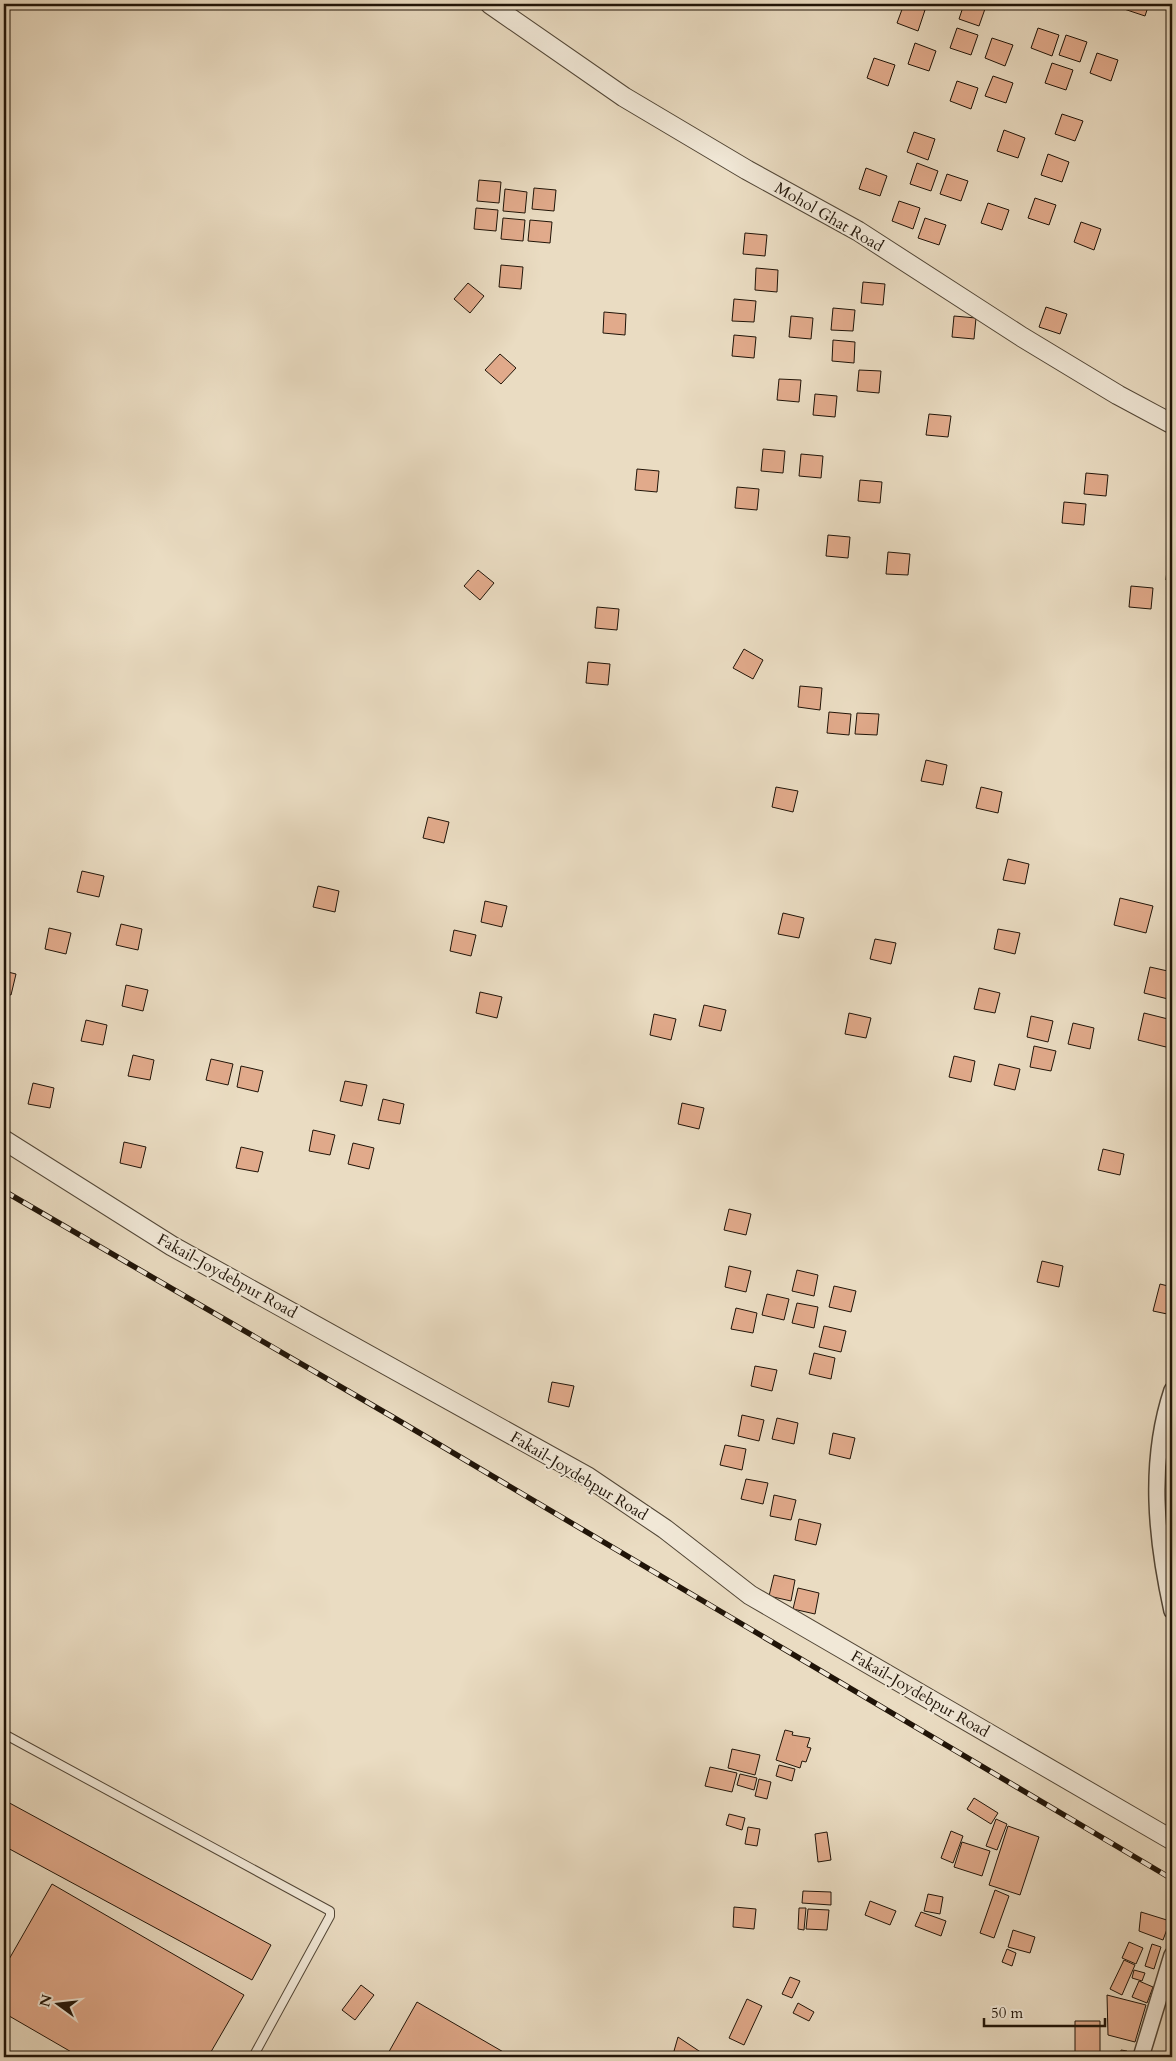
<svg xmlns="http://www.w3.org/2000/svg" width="1176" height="2061" font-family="Cardo,serif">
	<rect width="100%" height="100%" fill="#eadcc2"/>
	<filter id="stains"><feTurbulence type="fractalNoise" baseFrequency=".004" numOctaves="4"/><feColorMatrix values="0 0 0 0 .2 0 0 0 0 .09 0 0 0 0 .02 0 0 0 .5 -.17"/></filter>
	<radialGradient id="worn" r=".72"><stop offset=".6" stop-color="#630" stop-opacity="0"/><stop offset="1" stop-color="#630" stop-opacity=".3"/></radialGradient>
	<path fill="#e1aa8b" stroke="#201408" d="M904 4 925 10 918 31 897 23Z
		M964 4 986 6 979 26 959 19Z
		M1126 4H1149L1145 16 1124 9Z
		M957 28 978 35 971 55 950 48Z
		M1038 28 1059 35 1052 56 1031 48Z
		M1066 35 1087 42 1080 62 1059 55Z
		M992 38 1013 45 1005 66 985 58Z
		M915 43 936 51 929 71 908 64Z
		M1097 53 1118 60 1111 81 1090 73Z
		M874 58 895 65 888 86 867 78Z
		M1052 63 1073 70 1066 90 1045 83Z
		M993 76 1013 83 1006 103 985 96Z
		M957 81 978 88 971 109 950 101Z
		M1062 114 1083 121 1075 141 1055 134Z
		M1004 130 1025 138 1018 158 997 151Z
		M914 132 935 139 928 160 907 152Z
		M1048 154 1069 162 1062 182 1041 175Z
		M917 163 938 171 931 191 910 184Z
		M866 168 887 176 880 196 859 189Z
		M947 174 968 181 961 201 940 194Z
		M479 180 501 182 499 203 477 201Z
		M534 188 556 190 554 211 532 209Z
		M505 189 527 192 525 213 503 211Z
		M1035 198 1056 205 1049 225 1028 218Z
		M899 201 920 208 913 229 892 221Z
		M988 203 1009 210 1002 230 981 223Z
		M476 208 498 210 496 231 474 229Z
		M503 218 525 220 523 241 501 239Z
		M925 218 946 225 939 245 918 238Z
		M530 220 552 222 550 243 528 241Z
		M1081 222 1101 229 1094 250 1074 242Z
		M745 233 767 235 765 256 743 254Z
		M501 265 523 267 521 289 499 287Z
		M756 268 778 270 777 292 755 290Z
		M863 282 885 284 883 305 861 303Z
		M468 283 484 296 470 313 454 299Z
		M734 299 756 301 754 322 732 321Z
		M1046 307 1067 314 1060 334 1039 327Z
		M833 308 855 310 853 331 831 330Z
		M604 312 626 314 625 335 603 333Z
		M791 316 813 318 811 339 789 337Z
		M954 316 976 318 974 339 952 337Z
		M734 335 756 337 754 358 732 356Z
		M833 340 855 342 854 363 832 361Z
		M500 354 516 368 501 384 485 370Z
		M859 370 881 371 879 393 857 391Z
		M779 379 801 380 799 402 777 400Z
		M815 394 837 396 835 417 813 415Z
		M929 414 951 416 948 437 926 435Z
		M763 449 785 451 783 473 761 471Z
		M801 454 823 456 821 478 799 476Z
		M637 469 659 471 657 492 635 490Z
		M1086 473 1108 475 1106 496 1084 494Z
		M860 480 882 482 880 503 858 501Z
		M737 487 759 489 757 510 735 508Z
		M1064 502 1086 504 1084 525 1062 523Z
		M828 535 850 537 848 558 826 556Z
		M888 552 910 554 908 575 886 574Z
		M1168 558 1172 559V580H1166Z
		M478 570 494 583 480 600 464 586Z
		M1131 586 1153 588 1151 609 1129 607Z
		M597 607 619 609 617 630 595 628Z
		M744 649 763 660 753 679 733 668Z
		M588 662 610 664 608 685 586 683Z
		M800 686 822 688 820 710 798 707Z
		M829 712 851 714 849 735 827 733Z
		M857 713 879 714 877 735 855 734Z
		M926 760 947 765 943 785 921 781Z
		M776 787 798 791 793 812 772 807Z
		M981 787 1002 792 998 813 976 808Z
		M428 817 449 822 444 843 423 838Z
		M1008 859 1029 864 1025 884 1003 880Z
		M82 871 104 876 99 897 77 892Z
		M318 886 339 891 335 912 313 907Z
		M1120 898 1153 906 1146 933 1114 925Z
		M485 901 507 906 502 927 481 922Z
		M783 913 804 918 799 938 778 934Z
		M121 924 142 929 138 950 116 945Z
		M49 928 71 933 66 954 45 949Z
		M998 929 1020 933 1015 954 994 949Z
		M454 930 476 935 471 956 450 951Z
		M875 939 896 943 891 964 870 959Z
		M1150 967 1172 972V1000L1144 993Z
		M4 971 16 974 11 995 4 993Z
		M126 985 148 990 143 1011 122 1006Z
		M979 988 1000 993 995 1013 974 1009Z
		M480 992 502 997 497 1018 476 1013Z
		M704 1005 726 1010 721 1031 699 1026Z
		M849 1013 871 1018 866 1038 845 1034Z
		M1144 1013 1172 1020 1170 1048 1138 1040Z
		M654 1014 676 1019 671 1040 650 1035Z
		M1031 1016 1053 1021 1048 1042 1027 1037Z
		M86 1020 107 1025 103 1045 81 1041Z
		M1073 1023 1094 1028 1090 1049 1068 1044Z
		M1034 1046 1056 1051 1051 1071 1030 1067Z
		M133 1055 154 1060 150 1080 128 1076Z
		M954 1056 975 1061 971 1082 949 1077Z
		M211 1059 233 1064 228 1085 206 1080Z
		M999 1064 1020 1069 1015 1090 994 1085Z
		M241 1066 263 1071 258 1092 237 1087Z
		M345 1081 367 1085 362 1106 340 1101Z
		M33 1083 54 1088 50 1108 28 1104Z
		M383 1099 404 1104 400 1124 378 1120Z
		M682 1103 704 1108 699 1129 678 1124Z
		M313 1130 335 1135 330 1155 309 1151Z
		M124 1142 146 1147 141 1168 120 1163Z
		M353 1143 374 1148 369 1169 348 1164Z
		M241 1147 263 1152 258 1172 236 1168Z
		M1103 1149 1124 1154 1120 1175 1098 1170Z
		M729 1209 751 1214 746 1235 724 1230Z
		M1042 1261 1063 1266 1059 1287 1037 1282Z
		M729 1266 751 1271 746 1292 725 1287Z
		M797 1270 818 1275 814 1296 792 1291Z
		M1160 1284 1172 1287V1315L1153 1311Z
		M834 1286 856 1291 851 1312 829 1307Z
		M767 1294 789 1299 784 1320 762 1315Z
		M797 1303 818 1307 814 1328 792 1323Z
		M736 1308 757 1313 753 1333 731 1329Z
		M824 1326 846 1331 841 1352 819 1347Z
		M814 1353 835 1358 831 1379 809 1374Z
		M755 1366 777 1370 772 1391 751 1386Z
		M552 1382 574 1386 569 1407 548 1402Z
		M742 1415 764 1420 759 1441 738 1436Z
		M777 1418 798 1423 794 1444 772 1439Z
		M833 1433 855 1438 850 1459 829 1454Z
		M725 1445 746 1449 742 1470 720 1465Z
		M746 1479 768 1483 763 1504 741 1499Z
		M774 1495 796 1500 791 1520 770 1516Z
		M1166 1507 1172 1508V1534L1164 1533Z
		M799 1519 821 1524 816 1545 795 1540Z
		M774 1575 795 1580 791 1601 769 1596Z
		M798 1588 819 1593 815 1614 793 1609Z
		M785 1730 793 1732 792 1735 810 1738 807 1747 811 1748 806 1762 802 1761 800 1768 776 1760Z
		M732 1749 760 1755 755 1775 728 1768Z
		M779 1765 795 1769 792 1781 776 1776Z
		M710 1767 737 1773 732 1792 705 1786Z
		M740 1774 757 1778 754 1790 737 1785Z
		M759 1779 771 1782 767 1799 755 1796Z
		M974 1798 998 1813 991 1824 967 1809Z
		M4 1800 271 1945 252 1980 4 1846Z
		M729 1814 745 1818 742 1830 726 1825Z
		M996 1819 1007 1824 997 1850 986 1846Z
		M1008 1826 1039 1837 1020 1895 989 1885Z
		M748 1827 760 1829 757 1846 745 1844Z
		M951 1831 963 1836 953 1863 941 1858Z
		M827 1832 831 1860 818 1862 815 1834Z
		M962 1842 990 1851 982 1876 954 1867Z
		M52 1884 244 1995 208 2057H80L4 2013V1968Z
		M995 1890 1009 1896 994 1938 980 1933Z
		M803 1891 831 1892V1905L802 1903Z
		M928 1894 943 1897 940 1914 924 1911Z
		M870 1901 896 1911 890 1925 865 1915Z
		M734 1907 756 1909 754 1929 733 1927Z
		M799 1908H806L804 1930 798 1929Z
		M808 1909 829 1910 827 1930 806 1929Z
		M921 1912 946 1921 941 1936 915 1926Z
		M1141 1912 1170 1921 1163 1940 1139 1931Z
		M1013 1930 1035 1937 1030 1953 1008 1947Z
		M1129 1942 1143 1948 1136 1964 1122 1958Z
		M1152 1944 1161 1947 1154 1969 1145 1966Z
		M1007 1949 1016 1953 1012 1966 1002 1962Z
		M1124 1960 1135 1965 1122 1995 1110 1989Z
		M1134 1970 1145 1973 1142 1981 1132 1978Z
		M790 1977 800 1981 792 1998 782 1994Z
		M1139 1981 1153 1987 1147 2003 1132 1997Z
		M361 1985 374 1995 355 2020 342 2010Z
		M1107 1995 1146 2005 1135 2042 1108 2035Z
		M747 1999 762 2006 744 2045 729 2038Z
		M417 2002 512 2057H386Z
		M798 2003 814 2012 809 2021 793 2013Z
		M1075 2021H1100V2054H1075Z
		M678 2037 702 2053 701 2057H692L674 2051Z
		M1121 2050 1127 2051 1125 2057H1120Z"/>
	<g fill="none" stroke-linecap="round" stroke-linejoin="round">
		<g stroke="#524636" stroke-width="10">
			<path id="service" d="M4 1734 330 1911V1916L253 2057"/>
		</g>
		<g stroke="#524636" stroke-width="18">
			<path id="minor" d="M1172 1390C1148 1462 1156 1539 1172 1611
				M1141 2057 1172 1955"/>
		</g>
		<g stroke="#524636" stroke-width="21">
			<path id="tertiary" d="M490 4 624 97 747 170 858 231 1022 337 1118 395 1172 424
				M4 1140 172 1246 588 1477 665 1529 750 1595 1172 1840"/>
		</g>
		<use href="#service" stroke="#f1e8d7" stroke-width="8"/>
		<use href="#minor" stroke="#f1e8d7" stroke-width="15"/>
		<use href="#tertiary" stroke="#f1e8d7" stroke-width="19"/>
		<g stroke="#201408" stroke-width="5.5">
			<path id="rail" d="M4 1191 391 1416 1172 1879"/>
		</g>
		<use href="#rail" stroke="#f1e8d7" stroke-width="4" stroke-dasharray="11" stroke-linecap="butt"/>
	</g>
	<g text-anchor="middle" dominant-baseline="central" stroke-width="4" stroke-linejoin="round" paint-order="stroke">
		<g font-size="16" fill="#201408" stroke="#f1e8d7">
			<text transform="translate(829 217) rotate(30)">Mohol Ghat Road</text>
			<text transform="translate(227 1276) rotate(29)">Fakail-Joydebpur Road</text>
			<text transform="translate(579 1476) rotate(31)">Fakail-Joydebpur Road</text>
			<text transform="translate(920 1694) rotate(30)">Fakail-Joydebpur Road</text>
		</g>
	</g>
	<rect width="1176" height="2061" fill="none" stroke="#eadcc2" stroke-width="20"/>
	<rect x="5" y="5" width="1166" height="2051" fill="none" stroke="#201408" stroke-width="2.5"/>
	<rect x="10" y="10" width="1156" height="2041" fill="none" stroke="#201408"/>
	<g transform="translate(58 2004) rotate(285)" stroke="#f1e8d7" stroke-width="4" paint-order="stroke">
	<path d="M0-4L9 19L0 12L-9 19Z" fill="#201408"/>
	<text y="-8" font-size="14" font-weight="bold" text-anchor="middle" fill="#201408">N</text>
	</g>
	<path d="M984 2018v8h121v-8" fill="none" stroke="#201408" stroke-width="2.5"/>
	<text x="991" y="2018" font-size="15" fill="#201408" stroke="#f1e8d7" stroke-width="4" paint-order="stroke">50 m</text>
	<rect width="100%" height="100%" filter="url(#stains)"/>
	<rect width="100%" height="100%" fill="url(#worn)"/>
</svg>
